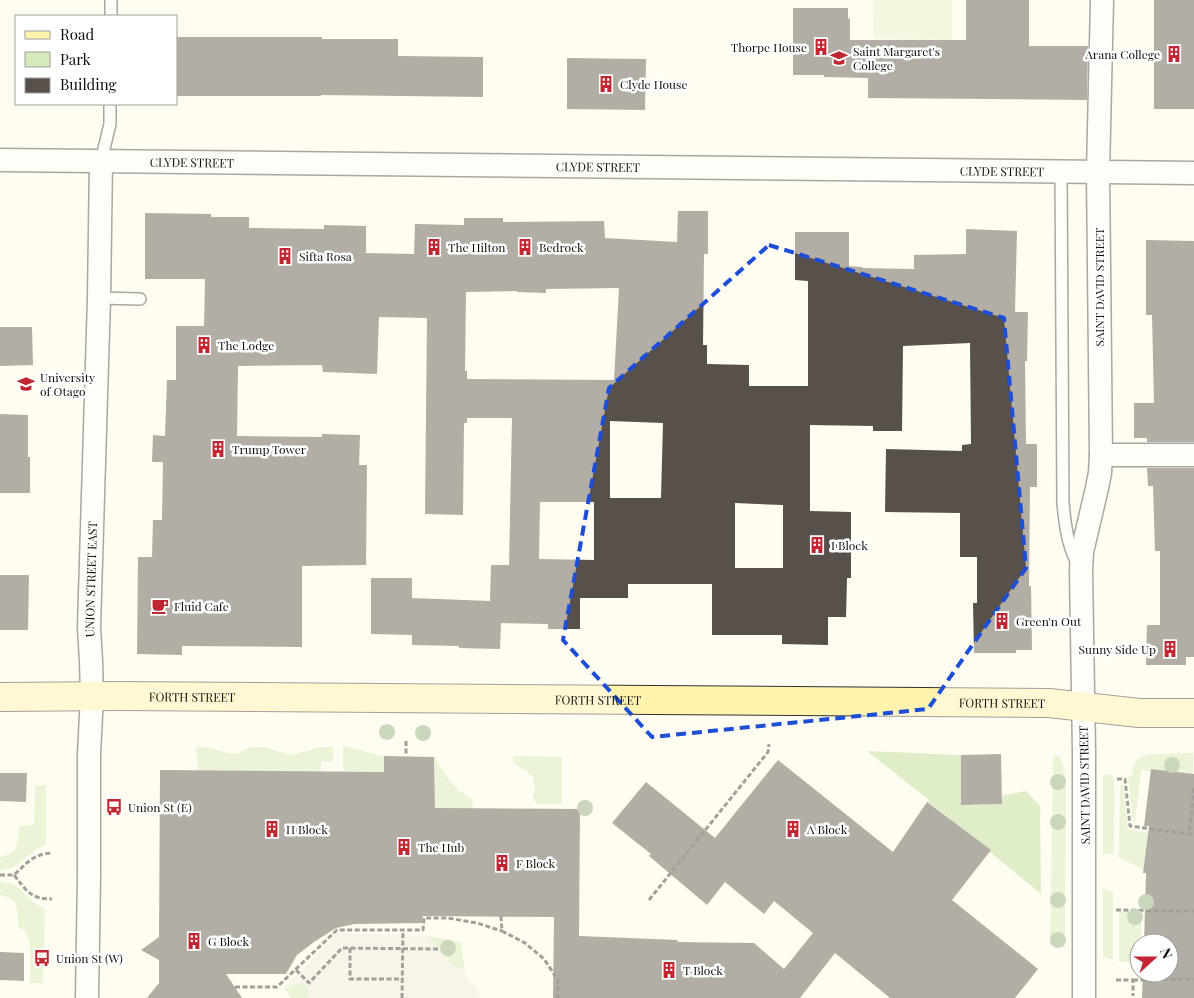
<svg xmlns="http://www.w3.org/2000/svg" width="1194" height="998" font-family="'Playfair Display',serif">
	<rect width="100%" height="100%" fill="#fffcf1"/>
	<path fill="#d5eaba" d="M343 746C357 748 370 754 384 756V772L343 771Z
		M196 747H206L232 754 238 753 250 747H264L291 755 321 747H333V762L321 761V771L198 770Z
		M1193 753V774L1152 769 1151 771 1141 770 1135 822H1133L1128 776H1132C1134 753 1146 754 1166 754 1175 753 1184 753 1193 753Z
		M1053 755 1060 756 1064 770 1066 786 1065 946 1050 945Z
		M513 756 562 757V804H537L533 797 535 789 533 777 526 771 517 766 513 763Z
		M434 757 447 777 458 790 472 799 473 809 435 808Z
		M1109 774 1113 777 1114 779V854H1103V775Z
		M1123 783 1128 829 1148 833 1144 870 1119 857 1120 786Z
		M46 785V845C29 850 19 871 0 870V857C19 854 18 842 19 826L34 825 35 786Z
		M0 882C18 882 20 891 31 900 35 904 40 907 45 909L43 983H30V945L26 931 18 927C18 911 19 898 0 895Z
		M1103 888 1113 892V959H1108L1103 956Z
		M1121 912H1141V940H1144V943H1139V962H1119V913Z
		M427 936 461 942 464 967H454Z
		M305 982 310 998H291L290 995 284 988Z"/>
	<path fill="#b9db99" d="M867 751 961 755 962 805 1001 804V796L1026 791 1040 806 1041 894 939 810 927 802 929 800Z"/>
	<path fill="#e6f1cc" d="M873 0H952V40L874 39Z"/>
	<path fill="#f0ebe0" d="M338 933 427 936 454 967H464L465 973 461 974 479 991 480 998H310L305 983 284 988Z"/>
	<path fill="#58504b" fill-rule="evenodd" d="M966 0H1029V46H1088L1087 100 868 98V78L824 77V75H793V8H848V19L850 18V40H966Z
		M1154 0H1194V109H1154Z
		M176 37H322V39H398V56L483 57V97L321 95V96H176Z
		M567 58 646 59 645 110 567 109Z
		M678 211H708V254H704L703 345H707V364L749 365V386H808V281L795 280V232H849V266L862 267V268L914 269V255L966 254V229L1017 231 1015 312H1028L1027 361H1025L1026 444H1037V487H1030L1029 586H1031L1032 650H1016V653H974L973 603H977V557H960V513L885 512 886 449 962 451V445L971 444 970 343 903 346 902 431H873V426L810 425V511L851 512V578H847L846 617H828V645L782 644V635H712V584H628V598H580V629H548V624L501 623 500 649 459 648V646L412 645V635L371 634V578H412V598L490 601 491 565H509L512 418H467V423H464L463 515 425 514 427 318 379 317 377 374 323 372 322 365 238 366 237 436 322 437V434L360 435 359 465H367L366 565 302 566V647L182 646V655L137 654 138 557H152L153 520H162L163 462H152L153 435 165 436 167 380H176V326H204L205 279H145V213L211 214V217H249V228L324 229V225L366 226V253L414 254 415 224 464 225V218H503V222L604 221 605 238 677 242ZM619 288 614 380 467 379V371H465L466 292 517 291V292L546 293V289ZM610 421 663 423 661 498H610ZM540 502H594V560L539 559ZM735 503 783 505V568H735Z
		M1146 240 1194 241V442H1147V438H1134V403H1154L1152 315H1146Z
		M0 327H32L33 365 0 366Z
		M0 414 28 415V457H30V493H0Z
		M1147 468H1194V657H1186V665H1146L1147 625H1160V551H1155L1153 486H1148Z
		M0 575H29L28 630H0Z
		M1001 754 1002 804 961 805V755Z
		M384 756 434 757 435 808 580 809 579 936 678 940 677 942 754 943 784 969 813 933 774 901 764 914 725 882 707 905 649 856 651 854 612 823 646 782 715 838 778 760 893 852 927 802 991 850 952 900 1038 969 1015 998H890L835 953 800 998H553L554 917 423 916 422 923 355 924 336 928 314 942 297 955 286 974H226L242 998H147L159 983V960L141 950 159 937 160 770 384 772Z
		M1151 769 1194 774V998H1142L1143 973H1169V943H1144L1146 873H1143L1149 826H1144Z
		M0 773H27L26 802 0 801Z
		M0 952 24 953V981L0 980Z"/>
	<g fill="none" stroke-linecap="round" stroke-linejoin="round">
		<g stroke="#424242" stroke-width="14">
			<path id="lane" d="M111 16V0
				M101 161 110 124V104
				M1061 172 1063 503C1065 524 1067 543 1077 563
				M99 298 140 299"/>
		</g>
		<g stroke="#424242" stroke-width="25">
			<g id="street">
				<path id="s1" d="M0 160 1194 173"/>
				<path d="M1101 455H1194"/>
				<path id="s2" d="M87 998 89 875V754L92 696 91 661 89 627 99 298 101 161"/>
				<path d="M1084 998V752L1081 571 1082 552 1097 488 1100 473 1101 455 1098 172 1102 0"/>
			</g>
		</g>
		<g stroke="#313131" stroke-width="30">
			<g id="secondary">
				<path id="s3" d="M0 697 119 696 1049 703 1139 713H1194"/>
			</g>
		</g>
		<path stroke="#313131" stroke-width="3" stroke-dasharray="5 2.5" stroke-linecap="butt" d="M406 741V756
			M1117 779H1125L1130 826 1189 834
			M1194 788 1189 834H1194
			M0 875H14C27 863 33 854 52 853
			M14 875C27 891 30 899 52 899
			M649 900 768 752 769 744
			M1116 910 1194 911
			M501 916 502 931 525 943 544 959 558 980V998
			M350 948V979H403
			M296 970 309 983 342 948 438 949
			M1116 980H1133V996
			M1133 980 1194 979
			M235 987H277L337 930H423L424 918H448L477 923 502 931
			M402 998 403 929"/>
		<use href="#lane" stroke="#fff" stroke-width="11"/>
		<use href="#street" stroke="#fff" stroke-width="22"/>
		<use href="#secondary" stroke="#fff3ad" stroke-width="28"/>
	</g>
	<g fill="#8dab7d">
		<circle cx="387" cy="732" r="8"/>
		<circle cx="423" cy="733" r="8"/>
		<circle cx="1172" cy="765" r="8"/>
		<circle cx="1058" cy="782" r="8"/>
		<circle cx="585" cy="808" r="8"/>
		<circle cx="1058" cy="822" r="8"/>
		<circle cx="1058" cy="900" r="8"/>
		<circle cx="1146" cy="902" r="8"/>
		<circle cx="1135" cy="917" r="8"/>
		<circle cx="1058" cy="940" r="8"/>
		<circle cx="448" cy="948" r="8"/>
	</g>
	<path d="M0 0H1194V998H0ZM769 245 1004 318 1026 568 928 709 652 737 563 640 609 388Z" fill="#fffcf1" fill-opacity=".55" fill-rule="evenodd"/>
	<path fill="none" stroke="#1d4ed8" stroke-width="4" stroke-dasharray="10 6" stroke-linejoin="round" d="M769 245 1004 318 1026 568 928 709 652 737 563 640 609 388Z"/>
	<defs>
		<g id="building-bare" transform="scale(1.35)"><path d="M-4-6H4V6H1V3H-1V6H-4ZM-2.5-4.3h1.7v1.8h-1.7ZM.8-4.3h1.7v1.8H.8ZM-2.5-1h1.7V.8h-1.7ZM.8-1h1.7V.8H.8Z" fill="#c12632" stroke="#fff" stroke-width="2.5" paint-order="stroke"/></g>
		<g id="university-bare" transform="scale(1.35)"><path d="M0-5L7-2L0 1L-7-2ZM-4 1L0 2.5L4 1V4Q0 6-4 4Z" fill="#c12632" stroke="#fff" stroke-width="2.5" paint-order="stroke"/></g>
		<g id="cafe-bare" transform="scale(1.35)"><path d="M-5.5-4.5H6V0H3Q3 3.5 0 3.5H-2.5Q-5.5 3.5-5.5 0ZM3-3.2v2h1.7v-2ZM-6 4.5H4V6H-6Z" fill="#c12632" stroke="#fff" stroke-width="2.5" paint-order="stroke"/></g>
		<g id="bus-bare" transform="scale(1.35)"><path d="M-5-6H5V4H4V6H2V4H-2V6H-4V4H-5ZM-3.5-4V0h7V-4ZM-3.5 1.2v1.5H-2V1.2ZM2 1.2v1.5H3.5V1.2Z" fill="#c12632" stroke="#fff" stroke-width="2.5" paint-order="stroke"/></g>
	</defs>
	<g fill-rule="evenodd">
		<use href="#building-bare" x="821" y="47"/>
		<use href="#building-bare" x="1174" y="54"/>
		<use href="#university-bare" x="839" y="58"/>
		<use href="#building-bare" x="606" y="84"/>
		<use href="#building-bare" x="434" y="247"/>
		<use href="#building-bare" x="525" y="247"/>
		<use href="#building-bare" x="285" y="256"/>
		<use href="#building-bare" x="204" y="345"/>
		<use href="#university-bare" x="26" y="384"/>
		<use href="#building-bare" x="218" y="449"/>
		<use href="#building-bare" x="817" y="545"/>
		<use href="#cafe-bare" x="160" y="606"/>
		<use href="#building-bare" x="1002" y="621"/>
		<use href="#building-bare" x="1170" y="649"/>
		<use href="#bus-bare" x="114" y="807"/>
		<use href="#building-bare" x="272" y="829"/>
		<use href="#building-bare" x="793" y="829"/>
		<use href="#building-bare" x="404" y="847"/>
		<use href="#building-bare" x="502" y="863"/>
		<use href="#building-bare" x="194" y="941"/>
		<use href="#bus-bare" x="42" y="958"/>
		<use href="#building-bare" x="669" y="970"/>
	</g>
	<g text-anchor="middle" dominant-baseline="central" stroke-width="5" stroke-linejoin="round" paint-order="stroke">
		<g font-size="12" fill="#0f0f0f" stroke="#fff" text-anchor="start">
			<text x="807" y="47" text-anchor="end">Thorpe House</text>
			<text x="853" y="51">Saint Margaret's<tspan x="853" dy="14">College</tspan></text>
			<text x="1160" y="54" text-anchor="end">Arana College</text>
			<text x="620" y="84">Clyde House</text>
			<text x="448" y="247">The Hilton</text>
			<text x="539" y="247">Bedrock</text>
			<text x="299" y="256">Sifta Rosa</text>
			<text x="218" y="345">The Lodge</text>
			<text x="40" y="377">University<tspan x="40" dy="14">of Otago</tspan></text>
			<text x="232" y="449">Trump Tower</text>
			<text x="831" y="545">I Block</text>
			<text x="174" y="606">Fluid Cafe</text>
			<text x="1016" y="621">Green'n Out</text>
			<text x="1156" y="649" text-anchor="end">Sunny Side Up</text>
			<text x="128" y="807">Union St (E)</text>
			<text x="286" y="829">H Block</text>
			<text x="807" y="829">A Block</text>
			<text x="418" y="847">The Hub</text>
			<text x="516" y="863">F Block</text>
			<text x="208" y="941">G Block</text>
			<text x="56" y="958">Union St (W)</text>
			<text x="683" y="970">T Block</text>
		</g>
		<g font-size="12" fill="#0f0f0f" stroke="#fff">
			<text stroke="none"><textPath href="#s1" startOffset="192">CLYDE STREET</textPath></text>
			<text stroke="none"><textPath href="#s1" startOffset="598">CLYDE STREET</textPath></text>
			<text stroke="none"><textPath href="#s1" startOffset="1002">CLYDE STREET</textPath></text>
			<text transform="translate(1099 287) rotate(-90)">SAINT DAVID STREET</text>
			<text stroke="none"><textPath href="#s2" startOffset="419">UNION STREET EAST</textPath></text>
			<text stroke="none"><textPath href="#s3" startOffset="192">FORTH STREET</textPath></text>
			<text stroke="none"><textPath href="#s3" startOffset="598">FORTH STREET</textPath></text>
			<text stroke="none"><textPath href="#s3" startOffset="1002">FORTH STREET</textPath></text>
			<text transform="translate(1084 785) rotate(-91)">SAINT DAVID STREET</text>
		</g>
	</g>
	<rect x="15" y="15" width="162" height="90" fill="#ffffff" stroke="#9f9f9f"/>
	<rect x="25" y="31" width="25" height="8" fill="#fff3ad" stroke="#9f9f9f"/>
	<text x="60" y="40" font-size="15" fill="#0f0f0f">Road</text>
	<rect x="25" y="52" width="25" height="15" fill="#d5eaba" stroke="#9f9f9f"/>
	<text x="60" y="65" font-size="15" fill="#0f0f0f">Park</text>
	<rect x="25" y="78" width="25" height="15" fill="#58504b" stroke="#9f9f9f"/>
	<text x="60" y="90" font-size="15" fill="#0f0f0f">Building</text>
	<g transform="translate(1154 958) rotate(69)"><circle r="24" fill="#ffffff" stroke="#9f9f9f"/>
	<path d="M0-4L9 19L0 12L-9 19Z" fill="#c12632"/>
	<text y="-8" font-size="14" font-weight="bold" text-anchor="middle" fill="#0f0f0f">N</text>
	</g>
</svg>
